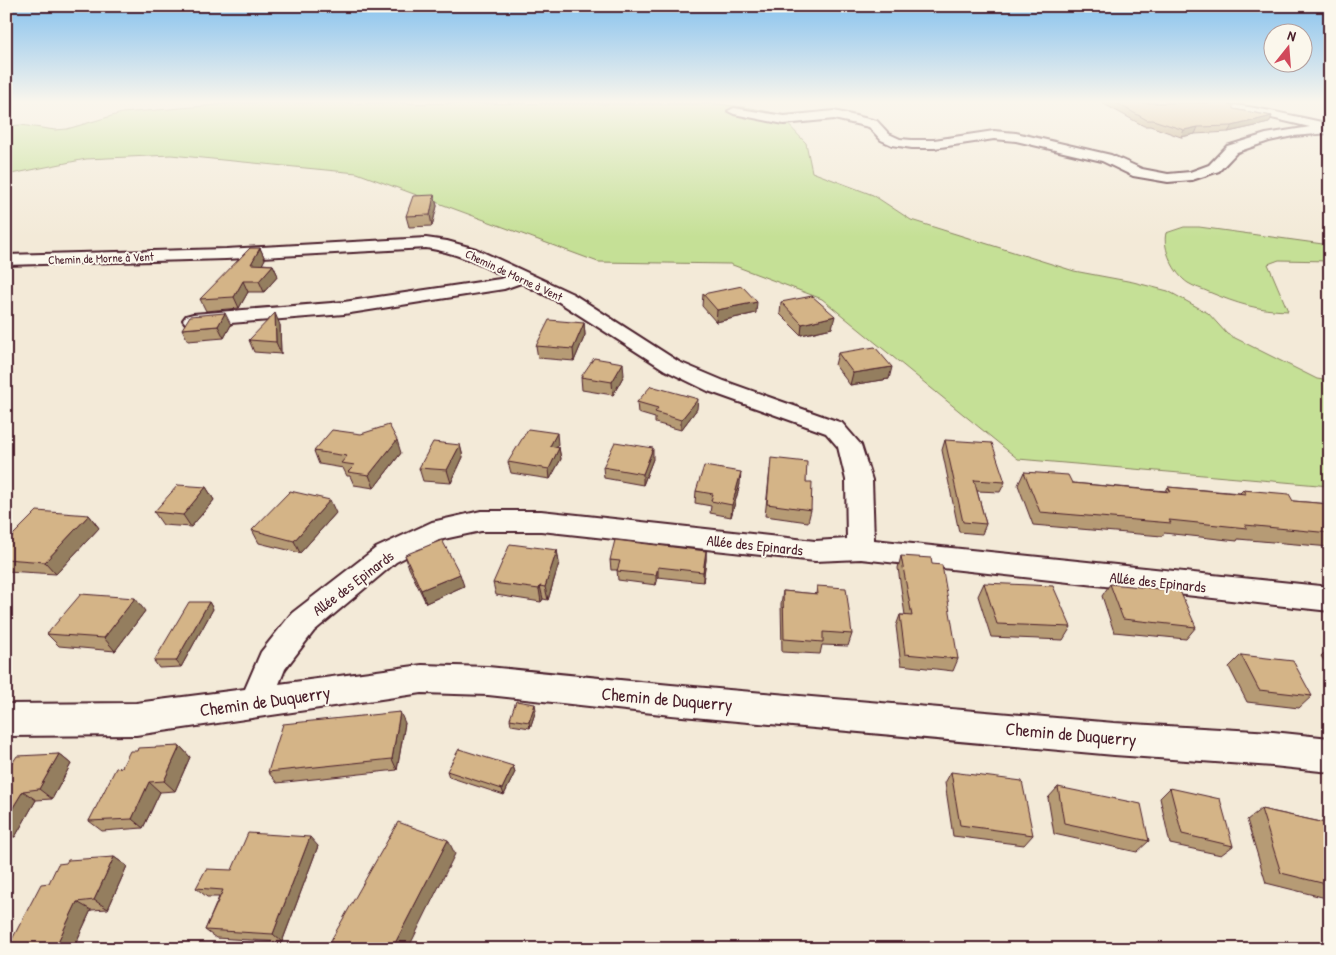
<svg xmlns="http://www.w3.org/2000/svg" width="1336" height="955" font-family="'Patrick Hand',sans-serif">
	<rect width="100%" height="100%" fill="#f3ead8"/>
	<filter id="ink" filterUnits="userSpaceOnUse"><feTurbulence type="fractalNoise" baseFrequency=".02" numOctaves="2"/><feDisplacementMap in="SourceGraphic" scale="10" xChannelSelector="R" yChannelSelector="G"/><feConvolveMatrix kernelMatrix="1 2 1 2 8 2 1 2 1" color-interpolation-filters="sRGB"/></filter>
	<g filter="url(#ink)">
		<path fill="#c5e096" stroke="#888060" d="M240 103 718 104 752 108 778 114 806 143 812 172 873 195 911 220 1074 271 1133 282 1168 291 1208 313 1227 334 1317 379 1330 381V486L1018 459 822 299 730 264 598 262 357 173 171 155 86 159 6 175V126L21 125 55 130 67 129 122 113Z
			M1184 227H1199L1330 245V261L1279 260 1268 264 1288 311C1257 310 1238 304 1209 292 1203 289 1194 287 1188 283 1174 274 1162 248 1166 233Z"/>
		<g fill="none" stroke-linecap="round" stroke-linejoin="round">
			<g stroke="#4a1f2b" stroke-width="4">
				<path id="street" d="M1198 103C1242 103 1275 112 1317 121L1321 122 1322 126 1330 125V133L1293 136 1269 141 1237 152 1219 171 1192 180 1168 182 1133 176 1102 161 1016 141 994 139 934 148H912L892 145 881 140 869 127 834 119 784 124 734 114 728 111 734 108 784 116 834 111 877 121 889 134 900 139 912 140H934L994 131 1016 133 1111 155 1142 169 1168 174 1190 172 1209 165 1227 146 1266 134 1310 127 1246 112 1204 106Z
					M426 238 447 241 476 249 573 294 679 362 724 381 842 423 861 445 872 480 874 540 1330 587V611L861 559 815 561 541 531H481L439 540 396 562 314 631 285 669 279 684 422 665 488 667 671 685 1114 723 1273 732 1330 738V772L1273 766 1114 755 671 715 488 695 422 693 136 735 6 736V704L136 703 245 689 261 652 292 613 376 548 432 522 481 511H541L815 541 847 539 846 480 838 447 826 433 708 391 665 370 559 302 521 283 504 289 344 314 193 326 186 324 183 320 186 316 193 314 344 302 500 279 506 277C480 264 455 252 426 248L226 259 6 265V255L226 249Z"/>
			</g>
			<use href="#street" fill="#fbf7ec" fill-rule="evenodd"/>
		</g>
		<path fill="#b69b74" stroke="#4a1f2b" d="M1102 103H1219L1233 109 1272 116 1269 123 1228 132 1195 134 1181 137 1150 126H1144Z
			M434 195 437 206 432 226 409 227 406 216Z
			M260 248 265 259 262 264 273 265 278 276 264 292H248L239 308 206 311 200 299Z
			M703 294 756 313 716 322 702 306Z
			M781 302 832 328 801 335 780 314Z
			M584 323 585 335 574 361 538 358 536 346Z
			M231 325 224 338 188 341 182 329Z
			M280 325 281 354 254 352 249 340Z
			M838 353 889 379 850 385 835 365Z
			M624 375 613 395 582 390 581 377Z
			M637 402 697 409 681 430 655 423V418L638 413Z
			M945 440 1005 482 1000 492 977 491 986 524 982 534 959 532 942 450Z
			M558 444 556 447 559 448 561 459 550 479 511 473 508 462Z
			M460 445 463 457 451 483 423 481 419 468Z
			M314 451 401 453 374 488 354 485 350 476H347L343 468 319 464Z
			M653 459 643 485 604 478 603 467Z
			M770 469 806 482 811 510 808 522 765 516Z
			M1024 472 1072 483 1166 491 1168 487 1240 493 1243 490 1293 501 1330 504V547L1238 539 1237 541 1164 533 1162 536 1033 525 1018 485Z
			M740 484 731 517 710 513 711 506 695 503 696 491Z
			M206 487 214 500 191 527 163 525 154 512Z
			M336 513 300 553 259 543 252 530Z
			M89 515 99 528 56 574 6 571V542Z
			M557 550 559 563 548 600 543 599 541 602 496 595 493 583Z
			M706 551V560L703 582 658 577 656 585 618 580 617 570H611L610 560Z
			M405 555 464 586 426 603 409 568Z
			M901 556 958 659 953 671 901 665 896 626 900 615H905L898 568Z
			M984 583 1071 627 1063 640 991 637 978 596Z
			M1110 584 1196 627 1186 639 1114 632 1102 596Z
			M817 586 852 634 848 646 822 645 820 654 782 652 781 604 783 591 816 594Z
			M209 602 213 609 181 667 159 668 154 661Z
			M145 611 115 651 59 646 47 634Z
			M1330 647V670L1321 656Z
			M1241 655 1312 696 1299 708 1247 702 1229 667Z
			M536 710 530 728 511 725 510 719Z
			M405 723 397 770 277 783 268 772Z
			M180 746 190 757 175 791 160 792 143 828 102 831 89 821 122 767 137 751Z
			M59 754 71 764 52 799 36 800 15 837H6V759L13 762Z
			M513 766 515 772 504 795 449 777 447 771Z
			M951 772 1033 835 1024 845 953 836 945 783Z
			M1058 787 1149 841 1137 852 1054 834 1048 798Z
			M1170 788 1233 846 1221 855 1170 844 1160 798Z
			M1330 802V814L1325 806Z
			M1261 809 1330 824V899L1266 883 1247 820Z
			M318 846 282 942 216 938 205 930 219 897H207L196 888 232 870Z
			M114 857 127 866 108 909 91 910 73 949H7L49 883Z"/>
		<path fill="#947e5e" stroke="#4a1f2b" d="M1272 116 1269 123 1228 132 1232 126Z
			M1198 127 1195 134 1181 137 1184 130Z
			M434 195 437 206 432 226 430 215Z
			M260 248 265 259 256 276 251 264Z
			M273 265 278 276 264 292 259 281Z
			M243 281 248 292 239 308 234 297Z
			M757 302 756 313 716 322 717 310Z
			M225 313 231 325 224 338 218 326Z
			M275 313 280 325 281 354 276 342Z
			M835 316 832 328 801 335 802 324Z
			M584 323 585 335 574 361 573 349Z
			M623 363 624 375 613 395 612 382Z
			M892 367 889 379 850 385 853 373Z
			M698 399 697 409 681 430V420Z
			M557 433 558 444 551 457 550 446Z
			M397 440 401 453 374 488 369 475Z
			M460 445 463 457 451 483 447 470Z
			M559 448 561 459 550 479 549 469Z
			M653 448V459L643 485V474Z
			M741 472 740 484 731 517 732 505Z
			M206 487 214 500 191 527 183 515Z
			M330 500 336 513 300 553 294 541Z
			M89 515 99 528 56 574 45 562Z
			M557 550 559 563 548 600 545 587Z
			M706 551V560L703 582V572Z
			M658 567V577L656 585V575Z
			M460 574 464 586 426 603 421 590Z
			M540 586 543 599 541 602 539 589Z
			M135 598 145 611 115 651 104 638Z
			M209 602 213 609 181 667 176 661Z
			M535 704 536 710 530 728 529 722Z
			M400 712 405 723 397 770 392 759Z
			M180 746 190 757 175 791 164 781Z
			M59 754 71 764 52 799 39 789Z
			M513 766 515 772 504 795 502 789Z
			M149 782 160 792 143 828 132 819Z
			M23 791 36 800 15 837 6 831V819Z
			M310 837 318 846 282 942 273 934Z
			M448 840 455 854 408 949H392Z
			M114 857 127 866 108 909 94 900Z
			M77 902 91 910 73 949H56L55 948Z"/>
		<path fill="#d4b487" stroke="#4a1f2b" d="M1116 103H1219L1233 105V109L1272 116 1232 126 1198 127 1184 130 1153 120H1147Z
			M434 195 430 215 406 216 413 196Z
			M250 248H260L251 264 273 265 259 281H243L234 297 200 299Z
			M742 286 757 302 717 310 703 294Z
			M812 296 835 316 802 324 781 302Z
			M225 313 218 326 182 329 190 316Z
			M275 313 276 342 249 340Z
			M549 320 584 323 573 349 536 346Z
			M875 347 892 367 853 373 838 353Z
			M594 358 623 363 612 382 581 377Z
			M651 386 698 399 681 420 655 412 658 408 637 402Z
			M389 425 397 440 369 475 348 472 355 465 341 463 347 456 314 451 332 430 361 434Z
			M528 429 557 433 550 446 559 448 549 469 508 462Z
			M945 440 992 443 1005 482 974 480 986 524 963 522Z
			M433 442 460 445 447 470 419 468Z
			M615 442 653 448 643 474 603 467Z
			M771 458 807 462 806 482H812L811 510 767 504Z
			M704 466 741 472 732 505 711 501 713 494 696 491Z
			M1024 472 1068 475 1072 483 1171 492 1168 487 1246 494 1243 490 1289 494 1293 501 1330 504V533L1245 525 1247 528 1169 520 1171 523 1040 512Z
			M178 485 206 487 183 515 154 512Z
			M290 491 330 500 294 541 252 530Z
			M37 511 89 515 45 562 6 559V542Z
			M442 540 460 574 421 590 405 555Z
			M615 540 706 551 703 572 658 567 656 575 617 571 620 561 610 560Z
			M510 544 557 550 545 587 540 586 539 589 493 583Z
			M901 556 931 558 932 564 942 565 958 659 905 654 900 615 912 616Z
			M984 583 1053 586 1071 627 997 624Z
			M1110 584 1180 591 1196 627 1123 619Z
			M817 586 846 588 852 634 823 632V642L784 639 783 591 818 594Z
			M81 594 135 598 104 638 47 634Z
			M189 602H209L176 661H154Z
			M1241 655 1293 661 1312 696 1259 690Z
			M516 701 535 704 529 722 510 719Z
			M400 712 392 759 268 772 283 724Z
			M180 746 164 781 149 782 132 819 89 821 116 768 122 767 130 751H137L138 748Z
			M459 749 513 766 502 789 447 771Z
			M59 754 39 789 23 791 6 819V759L13 762 17 756Z
			M951 772 1022 781 1033 835 960 825Z
			M1058 787 1141 804 1149 841 1064 823Z
			M1170 788 1220 799 1233 846 1182 834Z
			M1261 809 1330 824V885L1281 873Z
			M398 822 448 840 392 949H326Z
			M248 833 310 837 273 934 205 930 223 890 196 888 206 869 232 870Z
			M114 857 94 900 77 902 55 948 7 949 41 884 49 883 58 864 66 863 68 860Z"/>
	</g>
	<linearGradient id="sky" x2="0" y2="1"><stop stop-color="#87c2ee"/><stop offset="0.43" stop-color="#faf6ed"/><stop offset="1" stop-color="#faf6ed" stop-opacity="0"/></linearGradient>
	<rect width="1336" height="237" fill="url(#sky)"/>
	<g text-anchor="middle" dominant-baseline="central" stroke-width="4" stroke-linejoin="round" paint-order="stroke">
		<g font-size="12" fill="#4a1f2b" stroke="#fbf7ec">
			<text transform="translate(101 258) rotate(-2)">Chemin de Morne à Vent</text>
			<text transform="translate(514 275) rotate(25)">Chemin de Morne à Vent</text>
		</g>
		<g font-size="15" fill="#4a1f2b" stroke="#fbf7ec">
			<text transform="translate(755 545) rotate(6)">Allée des Epinards</text>
			<text transform="translate(1158 582) rotate(6)">Allée des Epinards</text>
			<text transform="translate(353 583) rotate(-37)">Allée des Epinards</text>
		</g>
		<g font-size="18" fill="#4a1f2b" stroke="#fbf7ec">
			<text transform="translate(667 699) rotate(5)">Chemin de Duquerry</text>
			<text transform="translate(265 701) rotate(-8)">Chemin de Duquerry</text>
			<text transform="translate(1071 734) rotate(5)">Chemin de Duquerry</text>
		</g>
	</g>
	<rect width="1336" height="955" fill="none" stroke="#fbf7ec" stroke-width="25"/>
	<rect x="12" y="12" width="1311" height="930" fill="none" stroke="#4a1f2b" stroke-width="2" filter="url(#ink)"/>
	<g transform="translate(1288 48) rotate(17)"><circle r="24" fill="#fbf7ec" stroke="#b4a19f"/>
	<path d="M0-4L9 19L0 12L-9 19Z" fill="#d1495b"/>
	<text y="-8" font-size="14" font-weight="bold" text-anchor="middle" fill="#4a1f2b">N</text>
	</g>
</svg>
